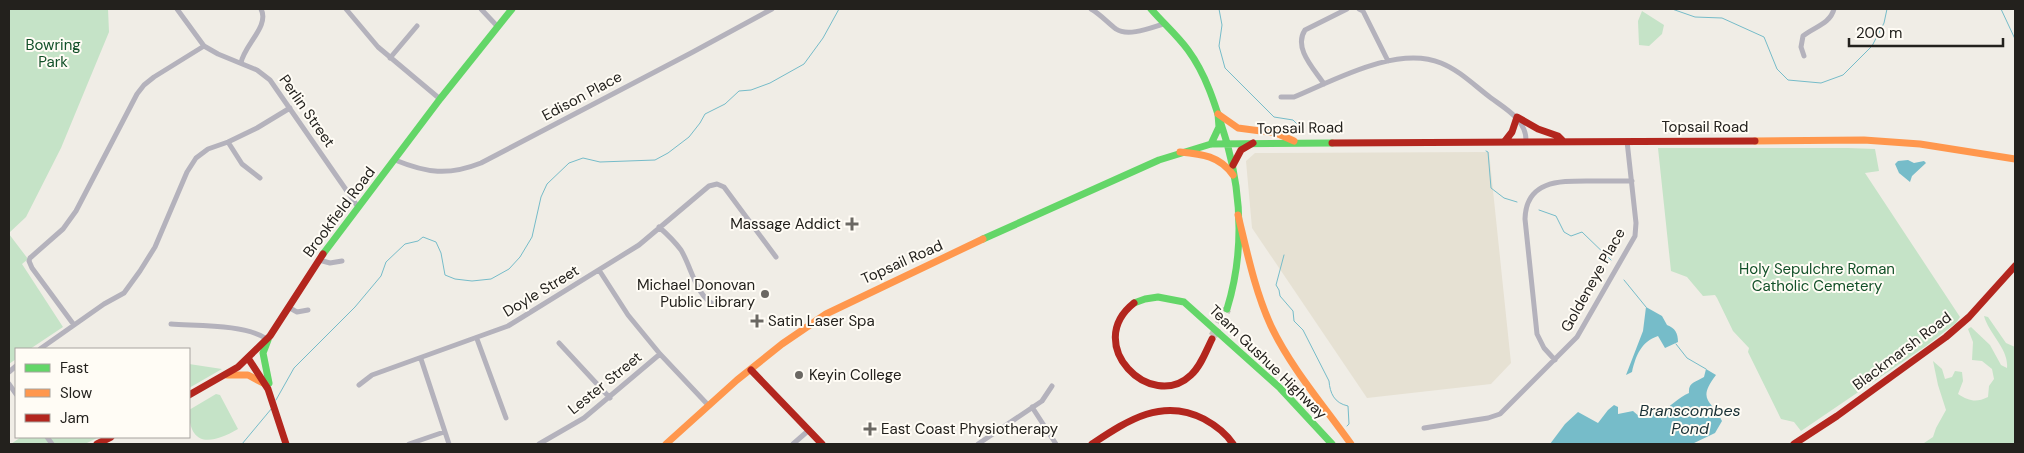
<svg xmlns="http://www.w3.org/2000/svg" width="2024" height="453" font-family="'DM Sans',sans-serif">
	<rect width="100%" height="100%" fill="#f0ede6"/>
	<path fill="#e6e1d3" d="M1489 152 1511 363 1491 384 1367 398 1252 228 1246 161 1255 153Z"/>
	<path fill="#c5e3c7" d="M9 9H108L109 32 61 148 26 217 9 233Z
		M1642 11 1664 25 1662 34 1649 46 1639 45 1638 21Z
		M1658 148H1848L1875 149 1879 171 1865 173 1960 317 1956 323 1926 346 1801 431 1794 422 1781 419 1748 352 1749 348 1733 331 1717 298 1715 295 1703 296 1687 277 1671 271Z
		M9 234 28 259 22 264 63 327 30 349H16V359L9 364Z
		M1984 316 1988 317 2006 343 2015 347V444H1916L1924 443 1933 437 1936 428 1946 410 1938 385 1933 361 1942 369 1945 379 1952 377 1955 371 1962 372 1963 381 1958 394C1969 401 1976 403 1988 397L1989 386 1994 379 1992 369 1982 361 1972 360 1973 342 1968 329 1971 327 1990 345 2001 365 2007 368C2009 349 1989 334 1984 316Z
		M189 364 222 369 189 388Z
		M216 394 220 395 238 429C212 444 189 448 189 410Z
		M21 437H99L85 444H11Z"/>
	<path fill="#76bcc9" d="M1908 160 1914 163 1924 161 1926 163 1912 176 1910 182 1899 173 1895 164 1898 161Z
		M1646 307 1662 316 1667 325C1675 328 1678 333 1678 342L1665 348 1658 336C1641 342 1636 355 1632 372L1626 375 1643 331Z
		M1706 369 1716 375C1696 401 1712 400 1722 421L1715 433 1692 444H1550L1565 424 1578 412 1598 423 1608 410 1614 405 1618 407V414L1633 411 1641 418H1648L1654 412 1660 413C1670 407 1679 397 1689 393 1688 382 1696 382 1704 377Z"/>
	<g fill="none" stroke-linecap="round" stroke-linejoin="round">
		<path stroke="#76bcc9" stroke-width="1" d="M1112 9H1113
			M1219 9 1222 25 1219 46 1225 68 1274 117 1293 120 1297 124
			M1672 9 1695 17 1722 18 1764 37 1777 69 1788 80 1821 83 1843 75 1872 46 1884 23 1887 9
			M2001 9 2015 39
			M1486 151 1488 152 1491 188 1504 198 1517 202
			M1539 210 1556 216 1564 232 1571 236 1582 232 1611 260
			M1284 255 1276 285 1279 290 1280 296 1293 311 1294 321 1303 330 1329 381C1330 393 1334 403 1348 406L1349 424 1347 426
			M1624 280 1646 307
			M1676 344 1687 358 1706 369
			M276 400 294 368 355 307 381 276 386 262 405 244 418 241 423 237 436 242 441 253 445 275 455 279 472 281 491 279 509 269 520 257 532 237 541 197 547 184 569 163 583 158 600 162 655 160 668 153 689 137 700 123 705 114 725 104 739 91 751 90 770 83 804 64 823 38 839 9
			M242 444 272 408"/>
		<path stroke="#c7c4be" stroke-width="9" stroke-dasharray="9 4.5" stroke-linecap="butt" d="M1213 336 1227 309"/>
		<path stroke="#b4b2bc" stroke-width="5" d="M177 9 204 46 218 54 257 70 270 80 358 207
			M346 9 378 47 440 99
			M481 9 498 27
			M1091 9C1100 14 1107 22 1116 29 1128 37 1150 28 1163 24
			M1359 9 1363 11 1388 61
			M1804 56 1801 47 1803 36C1814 27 1830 24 1834 9
			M390 58 417 26
			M241 63C244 45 270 26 261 9
			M1324 84C1314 69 1293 48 1305 30L1347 9
			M1281 97H1294C1335 80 1397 45 1441 63 1459 70 1475 86 1491 98 1506 109 1526 120 1526 140
			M228 142 242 164 260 178
			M395 160C427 173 448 176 481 163L691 53 772 9
			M659 227C667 234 675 242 681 250 692 268 696 298 717 306
			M319 260 330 263 342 261
			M599 270 628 315 660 354 709 406
			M288 307 297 312 308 310
			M171 324C198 326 244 324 267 339
			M74 325 32 268 29 261 30 258 63 229 76 211 137 94 144 85 154 77 204 46
			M477 339 506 418
			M559 343 610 398
			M40 349 104 304 124 293 140 271 155 247 187 172 196 158 208 149 228 142 257 128 290 108
			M421 359 449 444
			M1555 360 1544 348 1537 334 1525 219C1526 180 1560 181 1589 181 1603 181 1617 181 1632 181
			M9 372 16 366
			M9 384 16 394
			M359 385 372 375 508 326 639 245 709 186 717 184 724 187 776 257
			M1032 407 1056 444
			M1424 428 1488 418 1500 414 1577 337 1635 236 1636 223 1627 141
			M47 437 52 444
			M409 444 444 432
			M539 444 584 418 660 354
			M793 444 809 430
			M978 444 1042 401 1052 386"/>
		<path stroke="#63d668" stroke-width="7" d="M1151 9C1163 23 1177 35 1188 50 1208 77 1217 111 1227 143
			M1227 143C1242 198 1244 254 1227 309
			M1211 144 1219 127 1218 114
			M983 239 1159 160 1211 144 1332 143
			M323 254 440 99 512 9
			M1134 303 1145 299 1158 297 1184 302 1280 388 1332 444
			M268 340 263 353 269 383"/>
		<path stroke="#ff974d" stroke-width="7" d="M1218 114 1238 128 1276 133 1294 141
			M1755 141 1864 140 1920 144 2015 159
			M1180 152C1202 154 1220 156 1233 175
			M1238 215C1247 252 1255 291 1271 326 1291 368 1324 406 1351 444
			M227 375H248L265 384
			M666 444 737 380 782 344 826 314 983 239"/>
		<path stroke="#b3261e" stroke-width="7" d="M1505 141 1512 132 1517 117 1538 129 1558 136 1562 140
			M1332 143 1755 141
			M1233 165 1241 150 1253 143
			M1134 303C1082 344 1151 413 1191 375 1201 366 1206 351 1212 339
			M248 358 268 389 286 444
			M751 370 822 444
			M189 395 238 367 270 336 323 254
			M97 444 111 437
			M1092 444C1127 421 1162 397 1204 419 1215 425 1226 433 1233 444
			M1794 444 1837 416 1946 337 1969 317 2015 266"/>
	</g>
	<g fill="#6b6863" stroke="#fffcf5" stroke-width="2">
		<path d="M849.5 216.5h5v5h5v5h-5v5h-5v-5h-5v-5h5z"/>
		<circle cx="765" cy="294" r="5"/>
		<path d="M754.5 313.5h5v5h5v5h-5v5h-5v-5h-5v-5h5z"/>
		<circle cx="799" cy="375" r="5"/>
		<path d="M867.5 421.5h5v5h5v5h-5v5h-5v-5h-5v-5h5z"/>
	</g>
	<g text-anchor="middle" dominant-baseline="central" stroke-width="4" stroke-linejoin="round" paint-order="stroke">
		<g font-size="15" fill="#125028" stroke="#fffcf5">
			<text x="53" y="45">Bowring<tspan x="53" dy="17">Park</tspan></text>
			<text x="1817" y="269">Holy Sepulchre Roman<tspan x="1817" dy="17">Catholic Cemetery</tspan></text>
		</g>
		<g font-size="15" fill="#23211d" stroke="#fffcf5">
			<text transform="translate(582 96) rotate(-28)">Edison Place</text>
			<text transform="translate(307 111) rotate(55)">Perlin Street</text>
			<text x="1705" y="127">Topsail Road</text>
			<text transform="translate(1300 128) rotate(-1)">Topsail Road</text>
			<text transform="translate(339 212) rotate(-53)">Brookfield Road</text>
			<text transform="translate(902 262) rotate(-24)">Topsail Road</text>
			<text transform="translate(1593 280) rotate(-61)">Goldeneye Place</text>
			<text transform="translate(541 291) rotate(-31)">Doyle Street</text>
			<text transform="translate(1902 351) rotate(-37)">Blackmarsh Road</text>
			<text transform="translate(1268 362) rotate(44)">Team Gushue Highway</text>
			<text transform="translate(605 383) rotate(-39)">Lester Street</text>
		</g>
		<g font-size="15" fill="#23211d" stroke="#fffcf5" text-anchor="start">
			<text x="841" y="224" text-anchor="end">Massage Addict</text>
			<text x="755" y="285" text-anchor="end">Michael Donovan<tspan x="755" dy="17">Public Library</tspan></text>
			<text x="768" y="321">Satin Laser Spa</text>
			<text x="809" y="375">Keyin College</text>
			<text x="881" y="429">East Coast Physiotherapy</text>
		</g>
		<g font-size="16" font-style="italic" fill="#193035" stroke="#fffcf5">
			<text x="1690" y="410">Branscombes<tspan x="1690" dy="18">Pond</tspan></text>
		</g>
	</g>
	<rect width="2024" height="453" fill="none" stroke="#23211d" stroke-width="20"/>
	<rect x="15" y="348" width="175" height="90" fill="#fffcf5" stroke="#a7a49f"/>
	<rect x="25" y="364" width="25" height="8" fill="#63d668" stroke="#a7a49f"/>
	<text x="60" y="373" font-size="15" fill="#23211d">Fast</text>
	<rect x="25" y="389" width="25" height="8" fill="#ff974d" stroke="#a7a49f"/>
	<text x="60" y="398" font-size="15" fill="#23211d">Slow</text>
	<rect x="25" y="414" width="25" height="8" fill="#b3261e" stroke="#a7a49f"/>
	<text x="60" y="423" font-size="15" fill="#23211d">Jam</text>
	<path d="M1849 38v8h154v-8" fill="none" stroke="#23211d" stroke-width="2.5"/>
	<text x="1856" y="38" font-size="15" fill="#23211d" stroke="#fffcf5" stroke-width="4" paint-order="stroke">200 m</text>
</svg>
